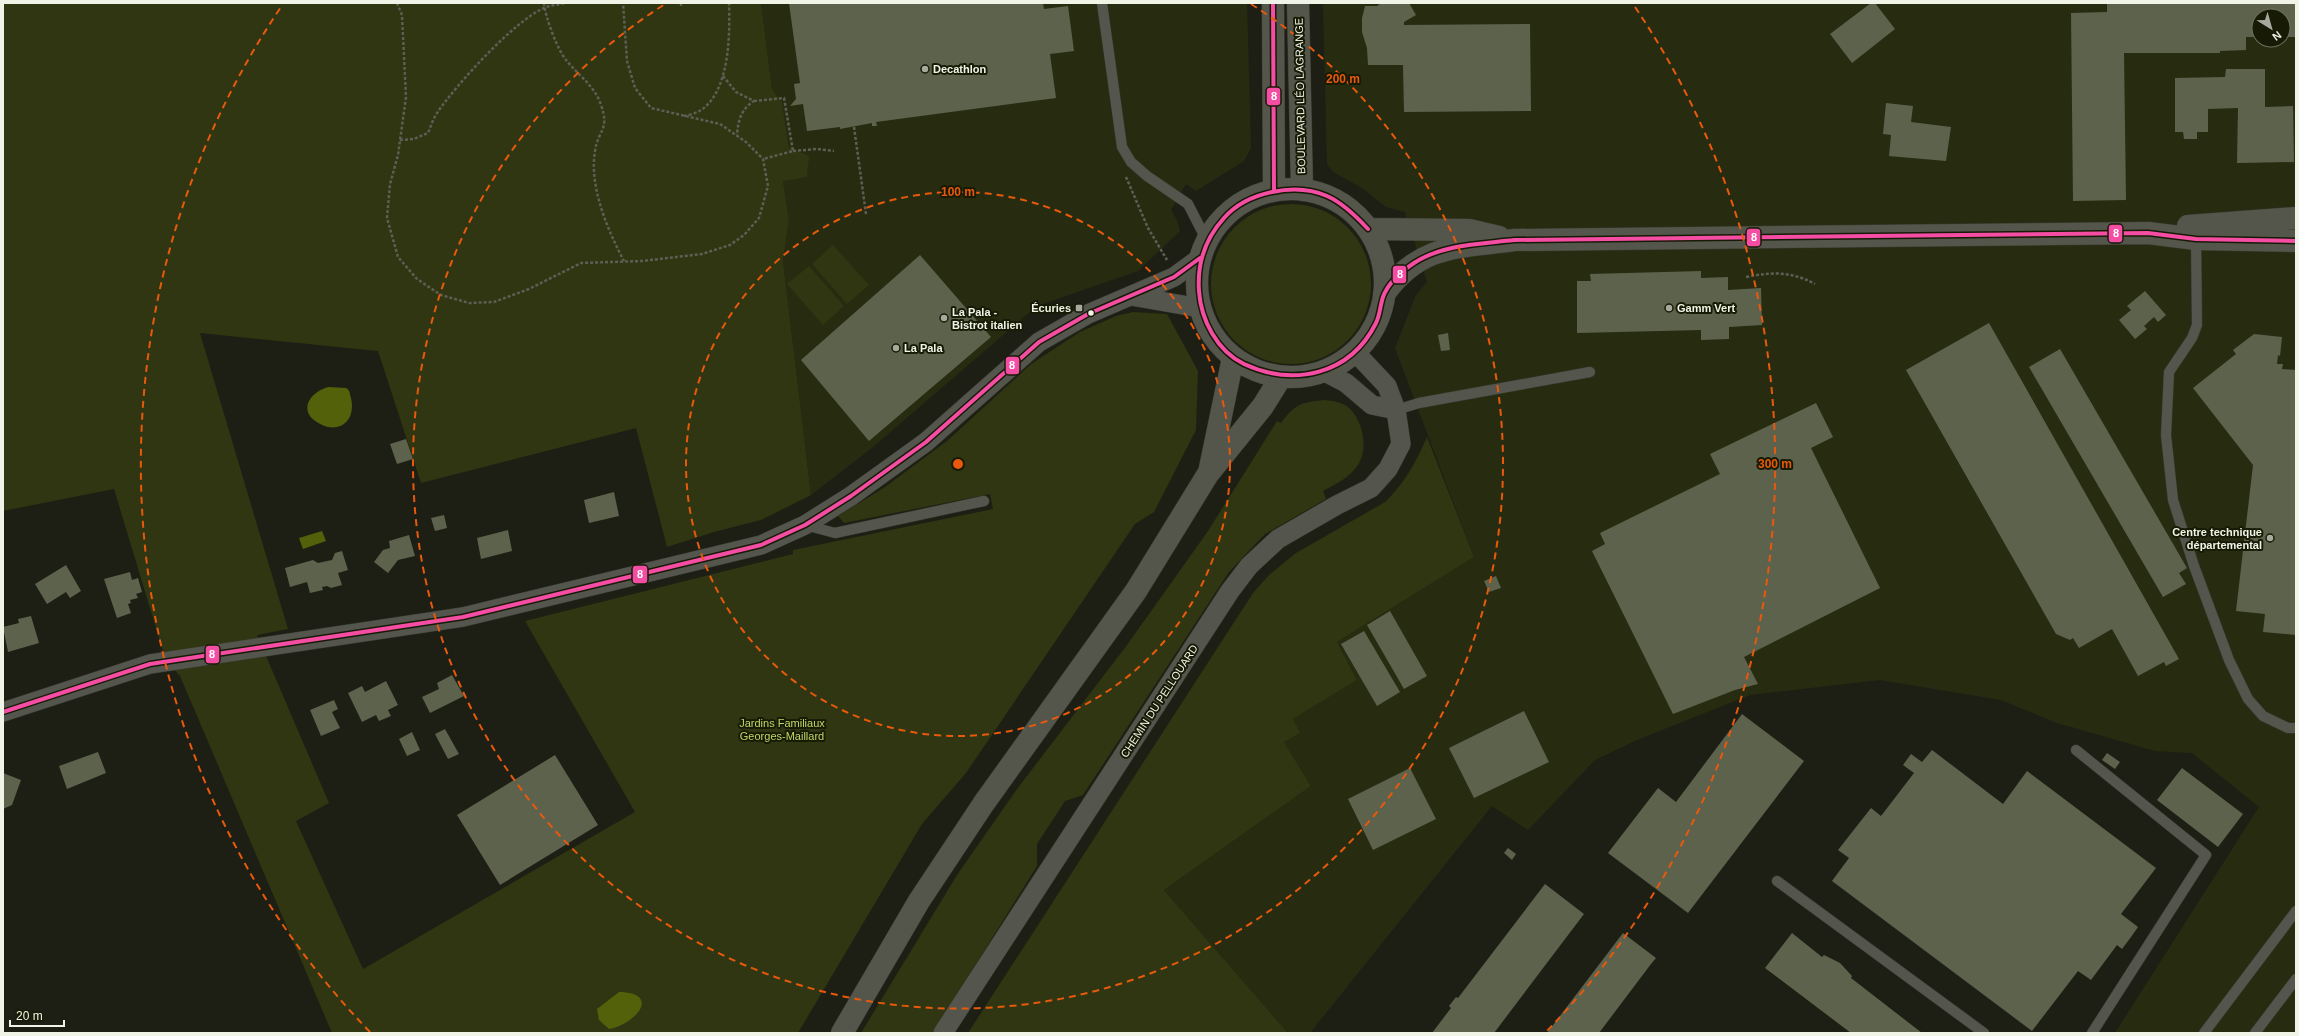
<svg xmlns="http://www.w3.org/2000/svg" width="2299" height="1036" font-family="Helvetica,sans-serif">
	<rect width="100%" height="100%" fill="#1d1f14"/>
	<path fill="#272c11" fill-rule="evenodd" d="M761 3H1247L1251 148 1244 161 1196 191 1186 184 1171 210 1177 220 1180 231 1138 271 1037 306 873 447 811 495 783 261 789 220 783 181 789 147 782 102 772 89Z
		M1323 3H2296V1033H2115L2259 807 2192 753 2155 751 2057 723 2001 700 1880 680 1750 695 1637 740 1595 760 1528 830 1492 806 1310 1033H1288L1164 890 1311 786 1284 742 1293 719 1357 680 1337 642 1474 557 1395 348 1416 295 1427 282 1405 212 1386 207 1362 188 1333 172 1327 164ZM2259 16H2283V40H2259Z"/>
	<path fill="#2f3611" d="M3 3H761L772 89 782 102 789 147 809 156 807 177 783 181 789 220 783 261 811 495 761 520 714 532 667 547 636 428 421 483 378 351 200 333 288 629 257 635 329 803 296 821 363 969 635 812 525 621 793 554V550L993 509 990 494 844 523 838 516 885 487 947 441 1031 364 1080 332 1116 316 1133 312 1167 314 1198 371 1196 430 1154 512 1135 524 966 773 922 824 798 1033H332L180 676 166 661 114 489 3 511Z
		M1211 284a80 80 0 1 1 160 0a80 80 0 1 1-160 0Z
		M833 245 869 285 847 304 812 264Z
		M809 266 844 306 823 325 787 284Z
		M1325 400C1335 401 1346 403 1352 411 1363 424 1368 448 1359 463 1351 477 1336 484 1323 491L1326 499 1265 534 1229 572 1083 795 1065 801 1037 844V866L933 1033H861L957 875 1017 789 1127 645 1208 531 1277 421 1281 423C1295 404 1301 402 1325 400Z
		M1427 437 1474 557 1337 642 1357 680 1293 719 1300 733 1284 742 1311 786 1164 890 1288 1033H968L1253 593 1269 575 1296 553 1385 502C1405 483 1416 462 1427 437Z"/>
	<path fill="#53610b" d="M329 387 346 388C351 391 349 393 351 398 357 425 334 436 314 420 298 407 314 390 329 387Z
		M322 531 326 541 303 549 299 538Z
		M619 992C663 993 634 1025 609 1029L599 1020 597 1009Z"/>
	<path fill="#5d624d" d="M789 3H1043L1044 9 1068 6 1074 51 1050 54 1056 98 876 122 877 126H872V123L840 129V127L807 131 803 104 790 106 796 99 794 84 800 83Z
		M1381 3H1409L1416 15 1404 22V25L1530 24 1531 111 1404 112 1403 65H1368L1367 48 1362 32V18L1365 6H1377Z
		M1871 3H1875L1895 29 1852 63 1830 34Z
		M2107 3H2296V37H2283V16H2259V37H2246V50L2220 51V53H2124L2126 200 2073 201 2071 13 2107 12Z
		M2226 69H2265V107L2293 106 2294 162 2237 163 2238 108 2208 109V132H2197V139H2184L2183 132H2175V78L2225 77Z
		M1886 103 1913 106 1911 122 1951 127 1946 161 1889 156 1891 135 1883 134Z
		M920 255 991 337 869 441 801 360Z
		M1701 271V278L1728 277V290L1761 288 1762 325 1729 327V339L1701 340V330L1577 333V281H1591L1590 274Z
		M2145 291 2166 315 2158 322 2154 317 2144 326 2147 329 2135 339 2119 320 2131 310 2127 306Z
		M1989 323 2179 659 2166 666 2164 662 2138 676 2112 629 2079 648 2073 638 2070 640 2056 634 1906 370Z
		M1448 333 1450 350 1441 351 1438 335Z
		M2254 334 2282 337 2280 356 2278 355 2277 364H2283L2282 369 2296 370V635L2263 632 2265 614 2236 611 2253 465 2193 388 2236 354 2233 350Z
		M2060 349 2187 568 2179 573 2186 584 2163 597 2029 367Z
		M1816 403 1833 437 1811 448 1880 588 1744 657 1758 684 1735 690 1673 714 1592 551 1605 544 1600 533 1720 474 1710 454Z
		M406 439 413 459 397 464 390 444Z
		M614 492 619 516 589 523 584 500Z
		M444 515 447 528 435 531 431 518Z
		M508 530 512 551 481 559 477 538Z
		M409 535 415 556 398 560 388 573 374 562 383 550 390 548 389 541Z
		M342 551 348 570 338 573 342 585 331 588 327 586 322 587 323 590 310 593 307 582 290 587 285 568 313 560 318 563 332 560 335 553Z
		M66 565 81 591 70 598 66 592 47 604 35 584Z
		M130 572 132 580 138 578 142 592 136 594 138 598 130 600 131 603 128 604 131 613 117 618 104 579Z
		M1496 576 1501 588 1489 592 1484 581Z
		M1390 611 1427 676 1404 689 1367 625Z
		M31 616 39 643 8 652 3 627 19 623 18 619Z
		M1364 631 1400 692 1377 706 1341 644Z
		M452 675 464 696 430 713 422 697 439 689 437 683Z
		M386 681 398 705 388 710 391 716 379 721 376 715 362 722 348 693 362 686 365 692Z
		M334 700 338 709 332 712 340 728 321 736 310 710Z
		M1524 711 1549 762 1474 798 1449 748Z
		M1742 714 1804 761 1688 913 1608 853 1658 788 1676 802Z
		M445 729 459 754 448 759 435 734Z
		M412 732 420 750 407 756 399 739Z
		M1932 750 2003 804 2027 771 2156 868 2121 914 2138 927 2131 937 2122 949 2117 945 2091 980 2078 971 2032 1031 1832 881 1849 858 1838 850 1871 808 1881 816 1914 773 1903 765 1911 754 1922 762Z
		M98 752 106 773 67 789 59 766Z
		M2107 753 2120 762 2115 769 2102 760Z
		M555 755 598 825 500 885 457 815Z
		M1410 768 1436 819 1373 850 1348 799Z
		M2182 768 2243 814 2218 847 2157 800Z
		M3 773 21 780 12 805 3 809Z
		M1508 848 1516 854 1512 860 1504 853Z
		M1545 884 1584 914 1494 1033H1432L1451 1008 1449 1006 1456 997 1458 998Z
		M1623 933 1656 958 1651 964 1599 1033H1547Z
		M1792 933 1822 957 1824 955 1840 963 1852 976 1851 978 1922 1033H1851L1765 968Z"/>
	<g fill="none" stroke-linecap="round" stroke-linejoin="round">
		<g stroke="#393c32" stroke-width="11">
			<path id="lane" d="M1102 3 1122 147 1131 162 1147 176 1188 204 1207 241
				M2196 239 2197 325 2192 338 2169 372 2166 435 2173 500 2194 566 2229 660 2248 699 2263 716 2288 728H2296
				M1396 410 1419 403 1590 372
				M805 525 835 533 984 501
				M2076 750 2206 855 2092 1033
				M1777 881 1984 1033
				M2204 1033 2296 911
				M2255 1033 2296 979"/>
		</g>
		<g stroke="#393c32" stroke-width="20">
			<path id="street" d="M1131 296 1200 308
				M1323 371 1346 383 1372 405 1396 410
				M3 712 150 664 463 617 761 545 805 525 851 496 926 442 1039 342 1088 314 1174 277 1200 258
				M943 1033 1230 591 1249 566 1278 539 1337 505 1371 488 1388 469 1401 444 1396 410 1387 386 1355 352"/>
		</g>
		<g stroke="#393c32" stroke-width="23">
			<path id="secondary" d="M1273 3 1274 190
				M1298 3 1302 190
				M1197 283a94 94 0 1 1 188 0a94 94 0 1 1-188 0Z
				M2188 226 2296 218
				M1368 229 1469 230 1499 237
				M1384 294C1421 243 1459 248 1514 240L2148 233 2196 239 2296 241
				M1210 468 1233 358
				M842 1033 919 901 984 803 1136 591 1208 474 1263 406 1281 377"/>
		</g>
		<path stroke="#5d5f55" stroke-width="2.5" stroke-dasharray="3 2" stroke-linecap="butt" d="M397 3 402 15 406 97 398 155 390 184 387 218 398 257 417 279 441 295 469 303 494 302 529 289 581 263 642 261 702 254 730 245 744 235 759 218 768 186 763 159 746 142 720 124 651 108 635 88 627 61 623 3
			M544 3C545 16 557 49 566 60 578 75 595 86 601 105 610 130 598 130 595 151 589 187 608 231 624 261
			M681 3V7
			M723 76 736 92 754 101C741 109 738 121 737 135
			M754 101 784 98 793 151 763 159
			M684 116C689 115 697 113 701 110 730 91 730 33 729 3
			M854 127 866 214
			M400 140 414 139 428 133C431 126 433 119 437 113 456 85 514 21 544 8 550 5 558 5 565 3
			M793 151 817 149 834 151
			M1126 177 1148 228 1167 260
			M1746 277C1772 272 1791 271 1815 284"/>
		<use href="#lane" stroke="#54564d" stroke-width="10"/>
		<use href="#street" stroke="#54564d" stroke-width="19"/>
		<use href="#secondary" stroke="#54564b" stroke-width="22"/>
		<g stroke="#171b06" stroke-width="7">
			<path id="bus-1" d="M1273 3 1274 190
				M1368 229C1356 216 1343 203 1327 196 1295 182 1247 192 1224 218 1205 239 1197 263 1199 291 1201 320 1217 351 1244 364 1294 387 1350 375 1376 323 1380 315 1380 306 1383 297 1388 283 1402 271 1414 263 1443 244 1481 244 1514 240L2148 233 2196 239 2296 241
				M3 712 150 664 463 617 761 545 805 525 851 496 926 442 1039 342 1088 314 1174 277 1200 258"/>
		</g>
		<use href="#bus-1" stroke="#f54da3" stroke-width="4"/>
	</g>
	<g fill="none" stroke="#e8590c" stroke-width="2" stroke-dasharray="7 5">
		<circle cx="958" cy="464" r="272"/>
		<path d="M1251 4A545 545 0 1 1 665 4"/>
		<path d="M370 1032A817 817 0 0 1 281 7M1635 7A817 817 0 0 1 1546 1032"/>
	</g>
	<g fill="#a6a99c" stroke="#171b06" stroke-width="1.5">
		<circle cx="925" cy="69" r="4"/>
		<rect x="1075" y="304" width="8" height="8" rx="2"/>
		<circle cx="1669" cy="308" r="4"/>
		<circle cx="944" cy="318" r="4"/>
		<circle cx="896" cy="348" r="4"/>
		<circle cx="2270" cy="538" r="4"/>
	</g>
	<circle fill="#f0f4e6" stroke="#171b06" stroke-width="1.5" cx="1091" cy="313" r="3.5"/>
	<g text-anchor="middle" dominant-baseline="central" stroke-width="4" stroke-linejoin="round" paint-order="stroke">
		<g font-size="11" font-weight="bold" fill="#f0f4e6" stroke="#171b06" text-anchor="start">
			<text x="933" y="69">Decathlon</text>
			<text x="1071" y="308" text-anchor="end">Écuries</text>
			<text x="1677" y="308">Gamm Vert</text>
			<text x="952" y="312">La Pala -<tspan x="952" dy="13">Bistrot italien</tspan></text>
			<text x="904" y="348">La Pala</text>
			<text x="2262" y="532" text-anchor="end">Centre technique<tspan x="2262" dy="13">départemental</tspan></text>
		</g>
		<g font-size="11" fill="#f0f4e6" stroke="#171b06">
			<text transform="translate(1300 96) rotate(-91)">BOULEVARD LÉO LAGRANGE</text>
			<text transform="translate(1159 701) rotate(-57)">CHEMIN DU PELLOUARD</text>
		</g>
		<g font-size="11" fill="#c0d667" stroke="#171b06">
			<text x="782" y="723">Jardins Familiaux<tspan x="782" dy="13">Georges-Maillard</tspan></text>
		</g>
	</g>
	<circle cx="958" cy="464" r="6" fill="#e8590c" stroke="#171b06" stroke-width="2"/>
	<g font-size="12" text-anchor="middle" font-weight="bold" fill="#e8590c" stroke="#171b06" stroke-width="4" stroke-linejoin="round" paint-order="stroke">
		<text x="1343" y="83">200 m</text>
		<text x="958" y="196">100 m</text>
		<text x="1775" y="468">300 m</text>
	</g>
	<g stroke="#171b06" stroke-width="1.5">
		<rect x="1266" y="87" width="15" height="19" rx="4" fill="#f54da3"/>
		<rect x="2108" y="224" width="15" height="19" rx="4" fill="#f54da3"/>
		<rect x="1746" y="228" width="15" height="19" rx="4" fill="#f54da3"/>
		<rect x="1392" y="265" width="15" height="19" rx="4" fill="#f54da3"/>
		<rect x="1005" y="356" width="15" height="19" rx="4" fill="#f54da3"/>
		<rect x="632" y="565" width="16" height="19" rx="4" fill="#f54da3"/>
		<rect x="205" y="645" width="15" height="19" rx="4" fill="#f54da3"/>
	</g>
	<g font-size="11" text-anchor="middle" font-weight="bold" fill="#fff">
		<text x="1274" y="100">8</text>
		<text x="2116" y="237">8</text>
		<text x="1754" y="241">8</text>
		<text x="1400" y="278">8</text>
		<text x="1012" y="369">8</text>
		<text x="640" y="578">8</text>
		<text x="212" y="658">8</text>
	</g>
	<rect width="2299" height="1036" fill="none" stroke="#f0f4e6" stroke-width="8"/>
	<g transform="translate(2271 28) rotate(143)"><circle r="19" fill="#171b06" stroke="#6e7260"/>
	<path d="M0-3L7 15L0 10L-7 15Z" fill="#a6a99c"/>
	<text y="-6" font-size="11" font-weight="bold" text-anchor="middle" fill="#f0f4e6">N</text>
	</g>
	<path d="M10 1020v6h54v-6" fill="none" stroke="#f0f4e6" stroke-width="2"/>
	<text x="16" y="1020" font-size="12" fill="#f0f4e6" stroke="#171b06" stroke-width="3" paint-order="stroke">20 m</text>
</svg>
